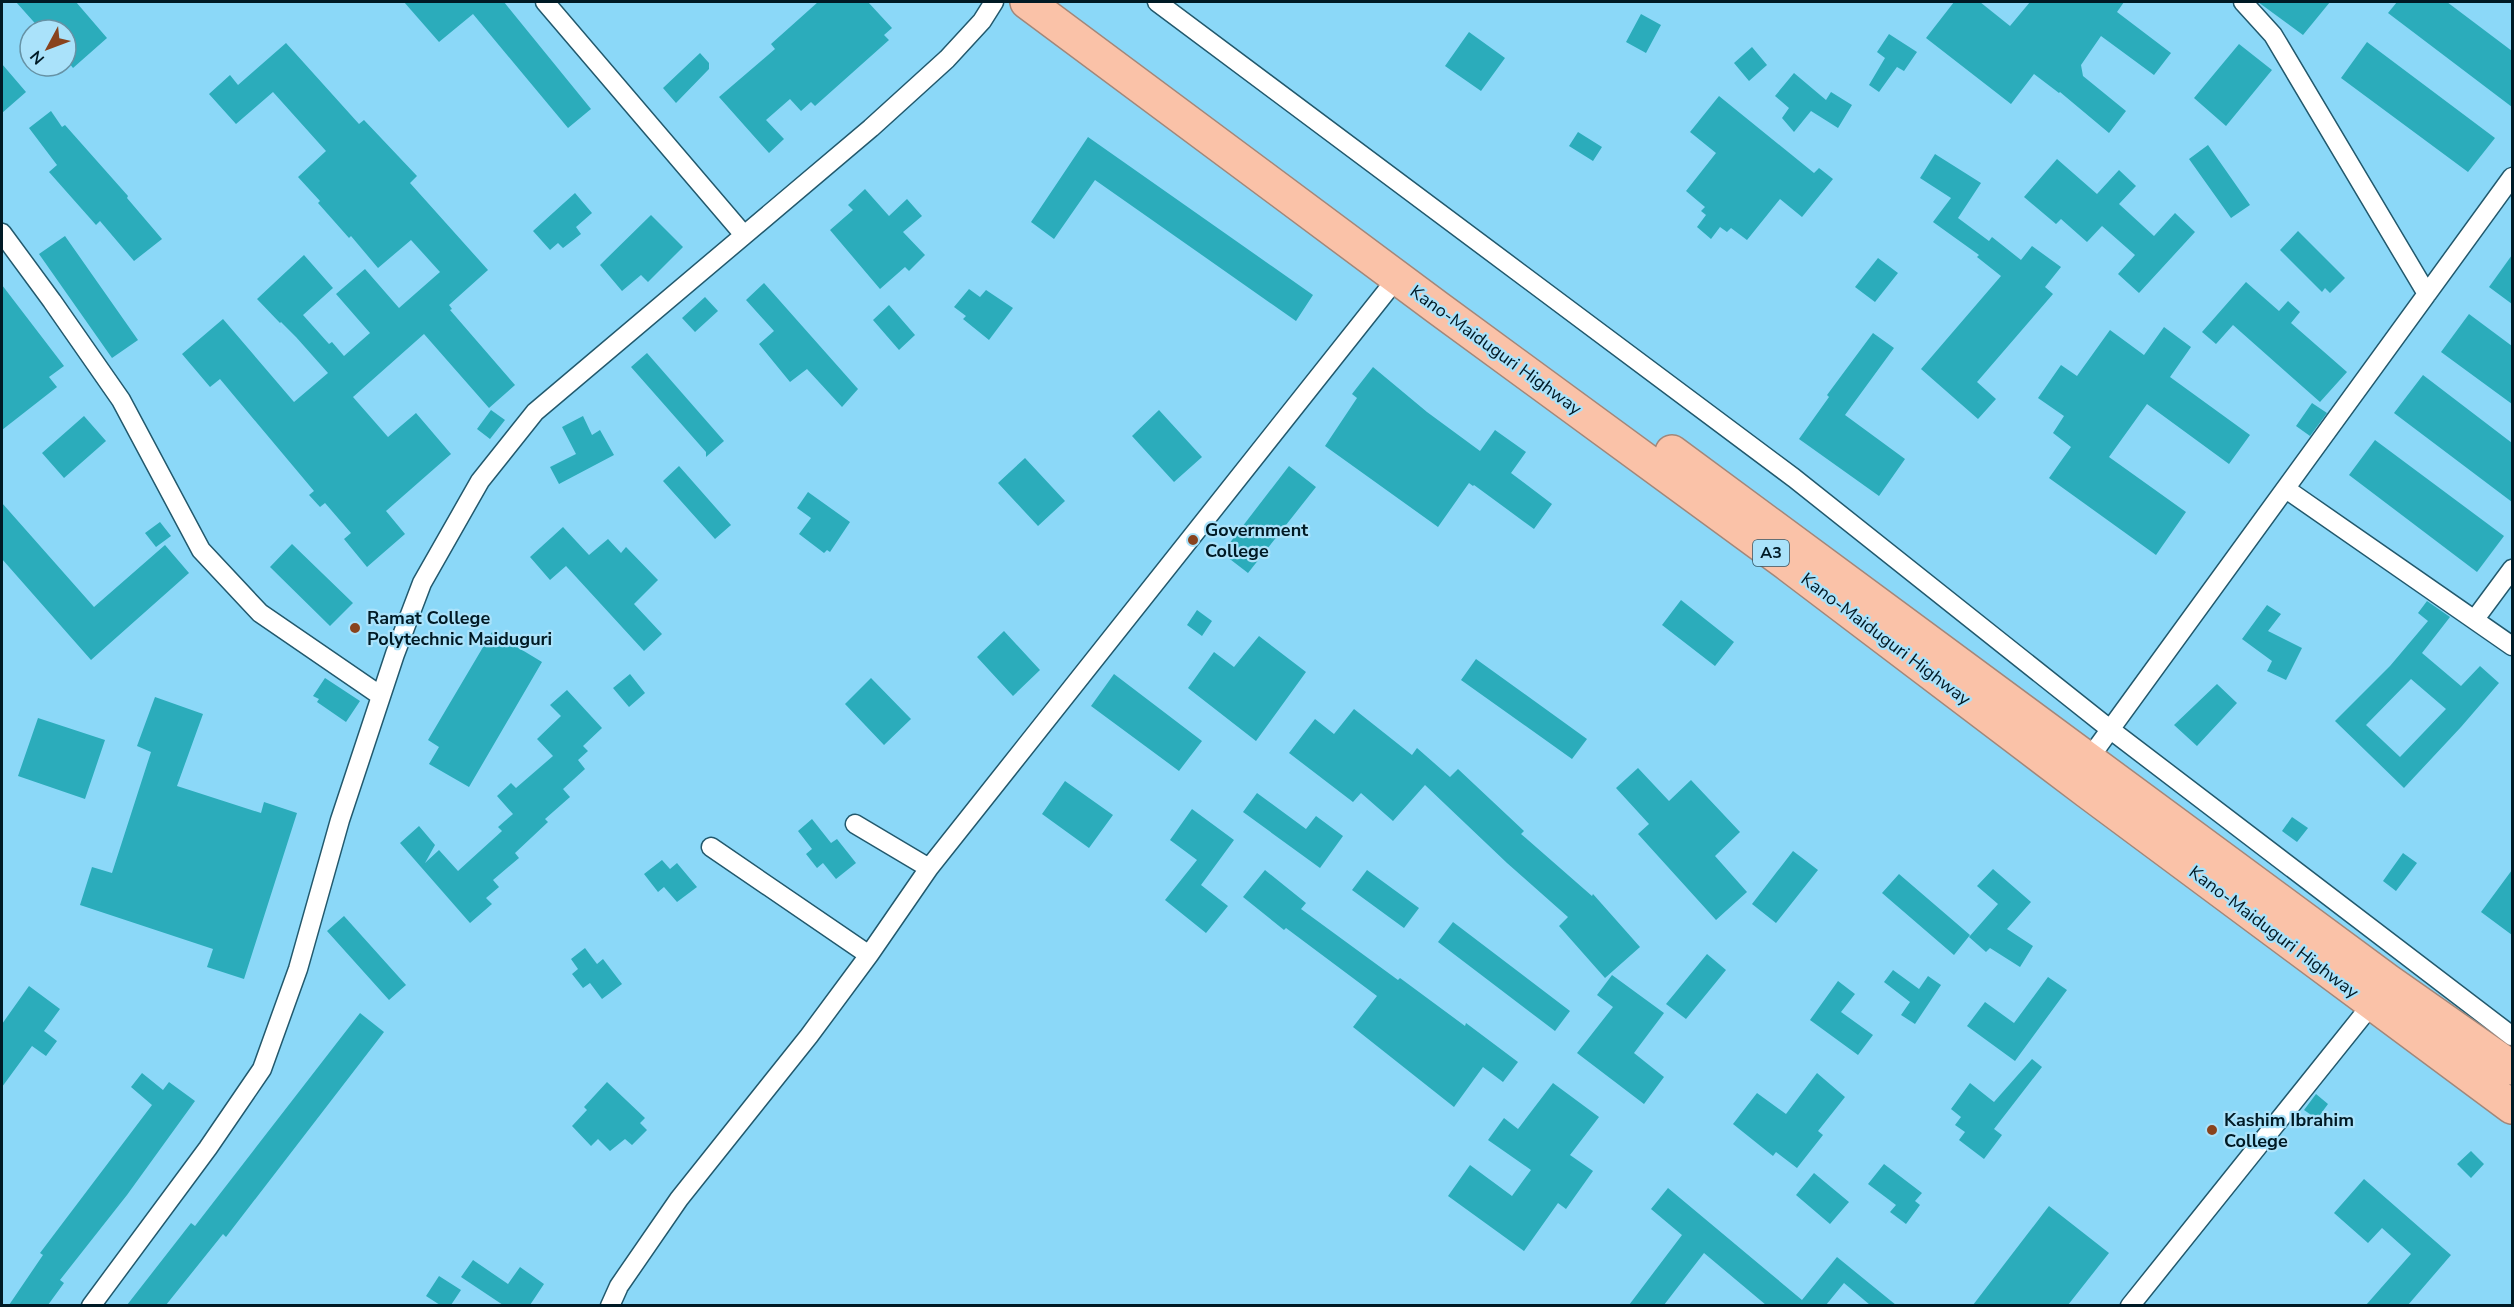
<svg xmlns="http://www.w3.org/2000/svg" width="2514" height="1307" font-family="'Nunito Sans',sans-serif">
	<rect width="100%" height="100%" fill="#8bd8f8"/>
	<path fill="#2bacbb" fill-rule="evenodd" d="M16 2H76L107 38 73 68 66 59V30H41Z
		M404 2H504L591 109 568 128 473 14 439 42Z
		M818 2H868L892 28 884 35 889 40 815 106 811 102 801 111 790 99 766 120 784 139 769 153 719 97 775 49 771 44Z
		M1954 2H1980L2010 26 2030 2H2124L2117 12 2171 53 2154 75 2101 36 2081 65 2083 76 2126 111 2109 133 2060 92 2059 93 2034 74 2011 104 1926 38Z
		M2258 2H2330L2303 35Z
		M2397 2H2447L2512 51V107L2388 13Z
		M1641 14 1661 25 1646 53 1626 42Z
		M1469 32 1505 58 1481 91 1445 66Z
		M1889 34 1917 52 1904 71 1897 67 1879 92 1869 85 1885 58 1877 52Z
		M2367 42 2495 138 2468 172 2341 78Z
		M286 43 359 124 364 120 417 176 410 183 488 270 449 305 452 309 450 310 515 385 489 408 424 334 353 397 388 437 416 413 451 454 386 511 405 534 367 567 344 539 351 533 325 503 320 507 309 495 314 491 220 379 210 387 182 354 223 319 294 402 328 373 296 337 281 322 280 323 257 299 304 255 333 288 303 315 329 344 332 342 344 356 370 333 336 294 365 269 399 308 440 272 411 240 378 268 351 236 349 238 318 203 320 201 298 177 326 151 273 92 236 124 209 94 230 75 238 85Z
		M2239 44 2272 70 2226 126 2194 98Z
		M1752 47 1767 65 1749 81 1734 63Z
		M700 53 709 63V69L676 103 663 88Z
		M2 64 26 92 2 113Z
		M1794 73 1826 100 1831 92 1852 105 1838 128 1811 111 1794 132 1782 118 1789 108 1775 96Z
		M1719 96 1814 173 1819 168 1833 179 1802 217 1780 199 1747 240 1731 228 1727 232 1720 227 1711 239 1697 227 1706 215 1701 211 1705 207 1686 191 1716 153 1690 132Z
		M51 111 62 127 65 125 128 196 127 198 162 239 134 261 100 221 96 225 49 172 57 165 29 128Z
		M1578 132 1602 147 1593 161 1569 146Z
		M1088 137 1313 295 1296 321 1095 180 1054 239 1031 222Z
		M2208 145 2250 205 2231 218 2189 159Z
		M1935 154 1981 183 1958 218 1989 241 1992 237 2021 260 2032 246 2061 267 2045 287 2053 294 1977 382 1996 399 1978 419 1921 369 2001 276 1977 257 1979 255 1933 222 1951 198 1920 178Z
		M2057 159 2097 194 2119 170 2136 186 2119 204 2154 236 2175 213 2195 232 2139 293 2118 274 2135 255 2102 226 2087 242 2061 219 2056 224 2024 197Z
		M865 189 889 216 907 199 922 216 903 232 925 255 909 271 905 267 880 289 830 230 853 210 848 205Z
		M575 193 592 213 576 227 581 234 563 248 558 243 550 250 533 231Z
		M651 215 683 247 648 282 641 275 622 291 600 265Z
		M2298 231 2345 278 2330 293 2325 288 2322 292 2280 250Z
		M65 236 138 340 112 358 39 254Z
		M2512 255V304L2489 287Z
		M1878 258 1898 273 1875 302 1855 287Z
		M2246 282 2279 311 2288 301 2300 312 2291 323 2347 372 2320 402 2233 325 2216 344 2202 332Z
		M764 283 858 389 842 407 807 369 790 382 759 344 774 331 746 300Z
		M2 285 64 366 49 377 57 387 2 430Z
		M969 289 980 297 986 290 1013 308 989 340 963 319 966 316 954 307Z
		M705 297 718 311 695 332 682 318Z
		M889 305 915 335 899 350 873 320Z
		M2469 314 2512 346V404L2441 352Z
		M2164 327 2191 347 2170 377 2250 435 2229 464 2147 404 2109 457 2186 512 2156 555 2049 478 2071 447 2053 433 2064 416 2038 398 2061 365 2077 376 2110 330 2144 355Z
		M1873 333 1894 348 1845 415 1905 459 1879 496 1799 439 1829 397 1827 395Z
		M647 353 724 441 706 457V452L631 367Z
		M1373 367 1427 412 1480 451 1495 430 1526 452 1511 473 1552 504 1534 529 1474 485 1473 486 1469 483 1438 527 1325 446 1357 398 1352 394Z
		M2423 375 2512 443V502L2394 413Z
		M2312 403 2327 413 2310 436 2296 426Z
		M491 410 505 420 490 439 477 429Z
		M1159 410 1202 457 1174 482 1132 436Z
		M84 416 106 441 64 478 42 453Z
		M583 416 592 435 600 430 614 455 559 484 550 467 576 454 562 427Z
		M2375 440 2504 536 2477 572 2349 475Z
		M1025 458 1065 501 1038 526 998 483Z
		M679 466 731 525 715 539 663 481Z
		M1289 466 1316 487 1248 573 1222 553Z
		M808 492 850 522 830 552 827 550 824 553 799 534 811 518 797 508Z
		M2 503 94 607 165 545 189 573 91 660 2 559Z
		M160 522 171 536 156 547 145 533Z
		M563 527 589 555 608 539 621 553 626 547 658 580 634 604 662 634 644 651 566 566 550 580 530 557Z
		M292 544 353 603 330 626 270 567Z
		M1681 600 1734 642 1715 666 1662 625Z
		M2427 601 2450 617 2422 653 2461 686 2480 666 2499 683 2461 727 2404 788 2335 721 2390 666 2428 621 2418 613ZM2411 679 2446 709 2400 757 2366 725Z
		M2267 605 2281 614 2268 631 2302 648 2286 680 2267 671 2272 661 2242 639Z
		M1197 610 1212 621 1202 636 1187 625Z
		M1004 631 1040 670 1013 696 977 657Z
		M492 632 542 662 469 787 429 764 439 747 428 740Z
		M1259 636 1306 672 1256 741 1188 688 1214 652 1234 667Z
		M1476 659 1587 739 1572 759 1461 680Z
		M630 674 645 693 629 707 613 688Z
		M1114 674 1202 741 1179 771 1091 706Z
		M325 678 360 701 346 722 317 702 319 699 313 696Z
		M871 678 911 719 884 745 845 704Z
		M2217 684 2237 703 2197 746 2174 725Z
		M567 690 602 728 583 746 588 751 578 760 585 769 563 789 570 797 545 819 548 822 515 853 519 858 493 880 499 887 486 898 492 904 470 923 400 843 419 826 435 845 425 863 439 850 458 871 502 831 498 827 513 814 497 796 511 783 516 788 553 756 537 739 561 716 550 705Z
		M155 697 203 714 177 786 261 813 264 802 297 813 244 979 207 967 213 949 80 905 92 867 112 873 151 752 137 746Z
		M1354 709 1412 755 1417 748 1450 777 1458 769 1524 831 1521 834 1592 896 1593 894 1640 947 1605 978 1559 926 1568 917 1507 863 1425 785 1393 821 1361 793 1353 802 1289 753 1315 719 1334 734Z
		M38 718 105 740 85 799 18 776Z
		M1638 768 1669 801 1691 780 1740 832 1715 856 1747 892 1716 920 1638 834 1649 824 1616 788Z
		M1065 781 1113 815 1089 848 1042 814Z
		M1257 793 1306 829 1316 816 1343 836 1320 868 1243 812Z
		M1192 809 1234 840 1201 885 1228 906 1206 933 1165 900 1197 860 1170 840Z
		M2292 817 2308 828 2297 842 2282 831Z
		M812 819 831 843 837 839 856 863 836 879 823 863 817 868 806 854 812 849 798 831Z
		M1793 851 1818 870 1776 923 1752 904Z
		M2403 853 2417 863 2396 891 2383 881Z
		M662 860 670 869 677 863 697 887 677 902 664 887 658 892 644 874Z
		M1993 869 2031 902 2007 929 2033 946 2020 967 1990 948 1986 952 1969 937 1998 904 1977 886Z
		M1265 870 1306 903 1301 909 1398 980 1400 978 1465 1026 1466 1023 1518 1062 1503 1082 1483 1067 1454 1107 1353 1027 1377 996 1286 928 1284 930 1243 897Z
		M1367 870 1419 908 1404 928 1352 890Z
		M2512 870V935L2481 912Z
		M1899 874 1970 935 1954 955 1882 893Z
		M344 916 406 985 389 1000 327 931Z
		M1453 922 1570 1011 1555 1031 1438 942Z
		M585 948 597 964 603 959 622 984 602 999 590 983 583 988 572 974 578 969 571 959Z
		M1707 954 1726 970 1686 1019 1666 1004Z
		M1893 970 1919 989 1928 976 1941 985 1915 1024 1901 1015 1910 1002 1884 982Z
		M1612 975 1664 1013 1634 1053 1664 1077 1644 1104 1577 1053 1613 1007 1597 995Z
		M2048 977 2067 990 2015 1061 1967 1026 1985 1002 2014 1023Z
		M1838 981 1855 994 1841 1012 1873 1035 1858 1055 1810 1020Z
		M29 986 60 1009 44 1031 57 1041 46 1056 32 1046 2 1087V1024Z
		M360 1013 384 1032 226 1237 223 1234 166 1305H127L191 1223 195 1226Z
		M2032 1059 2042 1067 1994 1129 2002 1135 1984 1159 1959 1140 1965 1132 1955 1125 1961 1117 1951 1109 1970 1083 1994 1102Z
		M142 1073 163 1090 169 1082 195 1101 127 1195 60 1280 64 1283 48 1305H9L43 1255 40 1253 152 1105 131 1087Z
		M1817 1073 1845 1097 1818 1131 1823 1135 1797 1168 1776 1152 1773 1156 1733 1124 1757 1093 1786 1114Z
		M607 1082 645 1118 640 1123 647 1130 632 1145 625 1139 610 1151 598 1139 591 1146 572 1126 587 1110 584 1107Z
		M1553 1083 1599 1117 1570 1155 1593 1171 1566 1209 1558 1203 1524 1251 1448 1196 1470 1165 1512 1196 1531 1170 1488 1140 1504 1118 1518 1129Z
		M2316 1094 2328 1104 2317 1119 2304 1110Z
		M2471 1151 2484 1164 2471 1178 2457 1164Z
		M1884 1164 1922 1193 1915 1201 1920 1205 1906 1224 1890 1212 1896 1205 1868 1184Z
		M1814 1173 1849 1202 1830 1224 1796 1195Z
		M2364 1179 2451 1255 2408 1305H2366L2411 1254 2382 1228 2368 1243 2334 1213Z
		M1668 1188 1802 1300 1837 1257 1896 1305H1870L1844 1283 1826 1305H1766L1704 1253 1664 1305H1629L1682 1235 1651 1209Z
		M2049 1206 2109 1253 2068 1305H1973Z
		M473 1260 508 1284 520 1267 544 1284 530 1305H503L461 1277Z
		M439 1276 461 1290 451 1305H440L426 1296Z"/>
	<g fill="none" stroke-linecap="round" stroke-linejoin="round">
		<g stroke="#22596d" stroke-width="21">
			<path id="street" d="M545 2 744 235
				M1157 2 1794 478 2111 730 2512 1036
				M2243 2 2273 35 2427 294
				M2 233 52 301 121 400 201 550 260 613 381 696
				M2286 489 2512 646
				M2475 619 2512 569
				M2088 760 2512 177
				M855 824 929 868
				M711 847 869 955
				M91 1306 208 1148 262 1069 298 969 340 820 395 654 422 583 480 481 535 412 871 128 947 59 982 21 994 2
				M610 1306 619 1286 679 1199 809 1036 869 955 929 868 1397 278
				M2130 1306 2372 1004"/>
		</g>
		<g stroke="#a2877a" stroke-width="36">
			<path id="highway" d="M1027 2 1438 308 1786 563 2088 792 2512 1107
				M1672 452 2388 981 2512 1068"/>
		</g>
		<use href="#street" stroke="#fff" stroke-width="18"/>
		<use href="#highway" stroke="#fac2a8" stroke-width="33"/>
	</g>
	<g fill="#89431d" stroke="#aae2fa" stroke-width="2">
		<circle cx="1193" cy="540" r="6"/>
		<circle cx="355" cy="628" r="6"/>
		<circle cx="2212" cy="1130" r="6"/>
	</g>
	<g text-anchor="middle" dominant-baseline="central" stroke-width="4.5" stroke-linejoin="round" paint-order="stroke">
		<rect fill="#aae2fa" stroke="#335665" stroke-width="1.5" x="1753" y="540" width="36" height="26" rx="4.5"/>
		<g font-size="16" font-weight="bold" fill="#001a25">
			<text x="1771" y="553">A3</text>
		</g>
		<g font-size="18" fill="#001a25" stroke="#aae2fa">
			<text transform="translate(1496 350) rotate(36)">Kano-Maiduguri Highway</text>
			<text transform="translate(1886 639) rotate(37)">Kano-Maiduguri Highway</text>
			<text transform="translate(2274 932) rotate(37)">Kano-Maiduguri Highway</text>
		</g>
		<g font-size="18" font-weight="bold" fill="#001a25" stroke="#aae2fa" text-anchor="start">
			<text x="1205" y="530">Government<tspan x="1205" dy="21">College</tspan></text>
			<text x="367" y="618">Ramat College<tspan x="367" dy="21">Polytechnic Maiduguri</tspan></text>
			<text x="2224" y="1120">Kashim Ibrahim<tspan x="2224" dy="21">College</tspan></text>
		</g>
	</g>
	<rect width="2514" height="1307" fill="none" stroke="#001a25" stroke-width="6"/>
	<g transform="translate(48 48) rotate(229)"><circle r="28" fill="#aae2fa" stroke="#6692a5" stroke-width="1.5"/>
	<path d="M0-4.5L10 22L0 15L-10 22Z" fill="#89431d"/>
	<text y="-9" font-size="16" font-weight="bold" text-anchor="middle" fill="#001a25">N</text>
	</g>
</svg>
